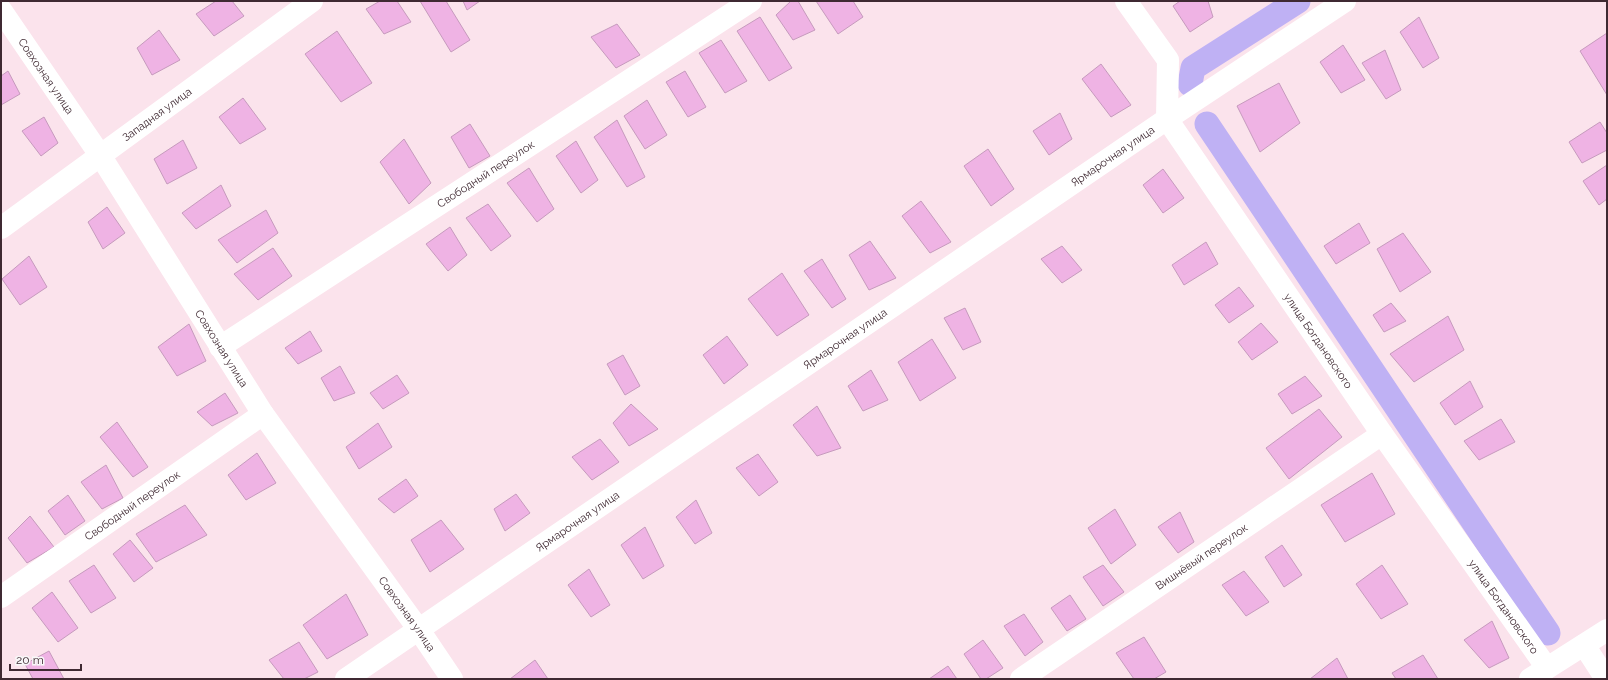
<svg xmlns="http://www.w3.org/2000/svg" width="1608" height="680" font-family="Raleway,sans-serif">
	<rect width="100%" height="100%" fill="#fbe3ec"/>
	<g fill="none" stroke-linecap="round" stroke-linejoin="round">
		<path stroke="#bfb1f4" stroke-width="25" d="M1190 84 1193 68 1298 1
			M1207 124 1548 633"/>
	</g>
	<path fill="#efb3e4" stroke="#c69abd" d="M216 1H232L244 16 214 36 196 14Z
		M380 1H397L411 22 384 34 366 9Z
		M420 1H446L470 40 451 52Z
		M463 1H480L467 10Z
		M791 1H798L815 30 793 40 776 15Z
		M816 1H853L863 17 838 34Z
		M1180 1H1208L1213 17 1190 32 1173 6Z
		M760 17 792 68 769 81 737 31Z
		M1419 17 1439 58 1423 68 1400 32Z
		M617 24 640 55 616 68 591 37Z
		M159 30 180 60 152 75 137 48Z
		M337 31 372 83 341 102 305 54Z
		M1607 33V95L1580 51Z
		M721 40 747 81 725 93 699 53Z
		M1343 45 1365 80 1341 93 1320 62Z
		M1385 50 1401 90 1386 99 1362 63Z
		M1101 64 1131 105 1111 117 1082 79Z
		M8 71 20 94 1 105V76Z
		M685 71 706 107 688 117 666 82Z
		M1279 83 1300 123 1260 152 1237 106Z
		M243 98 266 129 240 144 219 117Z
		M647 100 667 135 645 149 624 116Z
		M1060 113 1072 139 1049 155 1033 131Z
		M44 117 58 143 41 156 22 131Z
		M617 120 645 177 627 187 594 137Z
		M1600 122 1607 133V150L1582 163 1569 142Z
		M470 124 490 156 469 168 451 137Z
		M404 139 431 183 409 204 380 162Z
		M183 140 197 168 167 184 154 159Z
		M576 141 598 180 581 193 556 156Z
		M988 149 1014 189 991 206 964 166Z
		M1607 165V199L1599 205 1583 181Z
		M529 168 554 209 537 222 507 183Z
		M1163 169 1184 198 1163 213 1143 185Z
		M221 185 231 206 196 229 182 213Z
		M921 201 951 242 930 253 902 216Z
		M488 204 511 236 491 251 466 218Z
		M107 207 125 233 103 249 88 222Z
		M266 210 278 233 237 263 218 240Z
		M1359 223 1370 243 1336 264 1324 246Z
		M450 227 467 255 448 271 426 244Z
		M1403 233 1431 272 1400 292 1377 249Z
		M870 241 896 278 869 290 849 255Z
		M1206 242 1218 264 1184 285 1172 265Z
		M1062 246 1082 270 1062 283 1041 259Z
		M273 248 292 276 258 300 234 274Z
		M29 256 47 287 20 305 2 279Z
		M822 259 846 299 832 308 804 271Z
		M782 273 809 315 777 336 748 299Z
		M1239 287 1254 306 1229 323 1215 305Z
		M1391 303 1406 321 1384 332 1373 315Z
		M965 308 981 342 963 350 944 318Z
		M1448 316 1464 350 1414 382 1390 354Z
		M1261 323 1278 342 1252 360 1238 342Z
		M189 324 206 361 177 376 158 347Z
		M310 331 322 351 298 364 285 348Z
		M727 336 748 365 724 384 703 355Z
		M932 339 956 378 920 401 898 362Z
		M623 355 640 386 625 395 607 364Z
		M340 366 355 393 334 401 321 378Z
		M871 370 888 400 863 411 848 386Z
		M397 375 409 393 383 409 370 393Z
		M1305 376 1322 396 1292 414 1278 394Z
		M1470 381 1483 407 1455 425 1440 403Z
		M225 393 238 413 212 426 197 412Z
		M631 404 658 429 629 446 613 423Z
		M817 406 841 448 817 456 793 425Z
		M1319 409 1342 437 1289 479 1266 448Z
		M1501 419 1515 442 1479 460 1464 441Z
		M117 422 148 467 133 477 100 437Z
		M378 423 392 447 359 469 346 447Z
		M600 439 619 462 592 480 572 457Z
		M257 453 276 483 246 500 228 475Z
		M758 454 778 482 759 496 736 468Z
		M106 465 123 498 102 509 81 482Z
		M1372 473 1395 514 1345 542 1321 505Z
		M406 479 418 496 394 513 378 499Z
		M516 494 530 513 505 531 494 509Z
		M68 495 85 521 65 535 48 511Z
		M696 500 712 533 695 544 676 517Z
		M185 505 207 535 156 562 136 534Z
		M1115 509 1136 545 1111 564 1088 528Z
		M1180 512 1194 542 1178 553 1158 527Z
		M30 516 54 547 27 563 8 538Z
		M441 520 464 549 430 572 411 540Z
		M645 527 664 566 643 579 621 545Z
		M130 540 153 568 134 582 113 554Z
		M1282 545 1302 575 1284 587 1265 557Z
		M94 565 116 598 91 613 69 581Z
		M1103 565 1124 592 1103 606 1083 577Z
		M1382 565 1408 604 1381 619 1356 584Z
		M589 569 610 605 591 617 568 585Z
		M1244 571 1269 602 1246 616 1222 585Z
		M52 592 78 628 58 642 32 608Z
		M346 594 368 635 327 659 303 625Z
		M1070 595 1086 619 1067 631 1051 608Z
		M1024 614 1043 642 1025 656 1004 626Z
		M1492 621 1509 658 1489 668 1464 640Z
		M1144 637 1166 672 1154 679H1134L1116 653Z
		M983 640 1003 668 986 679H981L964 654Z
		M299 642 318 672 304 679H284L269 660Z
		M49 651 64 679H33L25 664Z
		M1423 655 1438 679H1396L1392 673Z
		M1337 658 1348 679H1310Z
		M535 660 548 679H510Z
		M948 666 957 679H929Z"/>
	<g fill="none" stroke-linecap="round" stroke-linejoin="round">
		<g stroke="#fff" stroke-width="22">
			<path id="s1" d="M1126 1 1168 60 1167 119 1382 434 1547 668"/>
			<path id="s2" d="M1 10 100 155 263 414 419 630 452 679"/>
			<path id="s3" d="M1 228 312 1"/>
			<path id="s4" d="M220 347 751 1"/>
			<path id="s5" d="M1 597 263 414"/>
			<path d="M1584 645 1606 679"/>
			<path id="s6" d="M346 679 1167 119 1345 1"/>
			<path id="s7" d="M1021 679 1382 434"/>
		</g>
		<path stroke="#fff" stroke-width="22" d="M1530 679 1607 630"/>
	</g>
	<g text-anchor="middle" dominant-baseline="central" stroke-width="4" stroke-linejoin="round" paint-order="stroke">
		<g font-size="11" fill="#3f2932" stroke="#f8f8f8">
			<text stroke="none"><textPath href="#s2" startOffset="80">Совхозная улица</textPath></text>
			<text stroke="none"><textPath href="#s3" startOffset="193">Западная улица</textPath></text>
			<text stroke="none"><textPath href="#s6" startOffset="928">Ярмарочная улица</textPath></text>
			<text stroke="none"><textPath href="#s4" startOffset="317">Свободный переулок</textPath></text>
			<text stroke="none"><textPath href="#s6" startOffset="604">Ярмарочная улица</textPath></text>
			<text stroke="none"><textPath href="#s1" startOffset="400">улица Богдановского</textPath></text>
			<text stroke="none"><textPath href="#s2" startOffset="404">Совхозная улица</textPath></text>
			<text stroke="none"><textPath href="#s5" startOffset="160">Свободный переулок</textPath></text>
			<text stroke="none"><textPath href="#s6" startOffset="280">Ярмарочная улица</textPath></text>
			<text stroke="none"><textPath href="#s7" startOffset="218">Вишнёвый переулок</textPath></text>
			<text stroke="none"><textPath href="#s1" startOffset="724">улица Богдановского</textPath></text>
			<text stroke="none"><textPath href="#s2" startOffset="728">Совхозная улица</textPath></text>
		</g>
	</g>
	<rect width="1608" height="680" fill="none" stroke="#3f2932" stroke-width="4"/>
	<path d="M10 664v6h71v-6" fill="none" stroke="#3f2932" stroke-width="2"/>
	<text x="16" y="664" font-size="12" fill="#3f2932" stroke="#f8f8f8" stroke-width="3" paint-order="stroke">20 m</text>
</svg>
